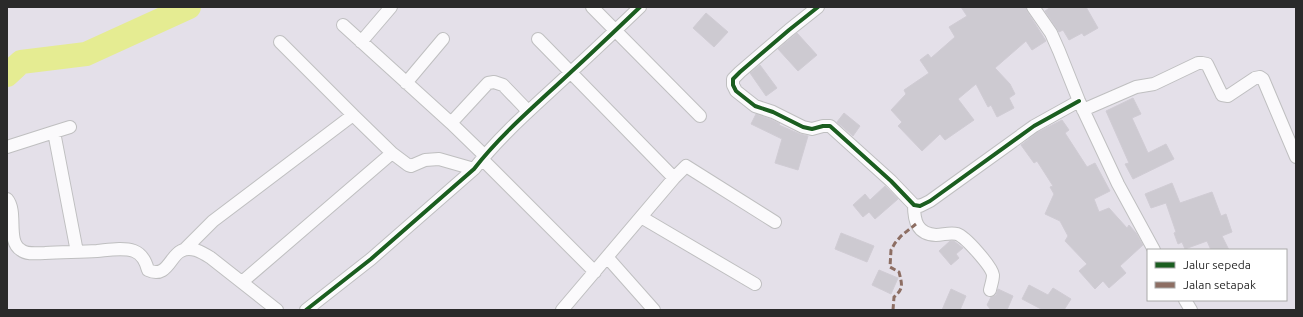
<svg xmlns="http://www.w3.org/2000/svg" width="1303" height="317" font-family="Ubuntu,sans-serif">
	<rect width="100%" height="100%" fill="#e4e0e9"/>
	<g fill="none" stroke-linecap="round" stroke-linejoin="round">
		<path stroke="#e5ec92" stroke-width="24" d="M7 75 21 62 86 54 189 7"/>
	</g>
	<path fill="#cdcad1" stroke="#d0ccd4" d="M961 7H1026L1027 11 1046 41 1032 50 1026 41 995 68 1010 84 1015 94 1009 98 1014 108 997 117 991 105 988 107 976 84 958 99 974 120 945 140 940 134 922 151 898 126 902 122 891 110 906 94 904 90 929 73 920 60 928 54 931 58 955 37 949 27 967 16Z
		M1051 7H1086L1098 28 1084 36 1082 33 1069 40 1063 30 1059 32 1045 11Z
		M706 13 728 32 714 47 693 28Z
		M797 33 817 55 798 71 778 49Z
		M760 65 777 88 766 96 750 73Z
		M1133 98 1141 114 1132 118 1148 153 1166 144 1174 159 1133 179 1125 164 1129 163 1106 111Z
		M844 113 860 126 853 136 837 122Z
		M756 114 770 119 780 124 779 125 800 134 808 136 798 170 775 163 782 139 751 124Z
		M1062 120 1069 130 1065 133 1087 167 1095 163 1110 191 1094 199 1099 212 1109 208 1127 228 1129 225 1136 233 1143 245 1120 266 1126 273 1109 288 1103 281 1095 289 1079 271 1087 264 1065 241 1068 236 1060 221 1045 214 1054 194 1050 187 1053 186 1037 161 1034 163 1021 145 1038 132Z
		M1172 183 1180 203 1212 192 1221 216 1226 214 1232 232 1222 236 1229 250H1211L1207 241 1185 249 1182 242 1178 244 1174 233 1176 232 1166 203 1151 208 1145 194Z
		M885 186 898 199 875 219 869 212 863 217 853 205 865 194 870 200Z
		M841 233 874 246 867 262 835 249Z
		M950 241H954L963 248 956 254 959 258 951 265 939 251Z
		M879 270 898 278 891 294 872 285Z
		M1029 285 1048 295 1053 288 1071 299 1064 310H1043L1022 299Z
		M951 289 966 296 960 310H942Z
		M998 289 1013 296 1007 310H991L987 305 991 297 996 295Z"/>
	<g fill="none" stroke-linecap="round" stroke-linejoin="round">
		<g stroke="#bfbfc0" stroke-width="14">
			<path id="street" d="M592 7 700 116
				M818 7 789 30 740 72 733 79V85L736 91 755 106 773 112 803 127 812 129 823 126H830L891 181 914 205 920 206 930 201 1034 126 1079 101
				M1033 7 1051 33 1059 51 1079 101 1095 135 1118 184 1154 250
				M343 25 451 123 485 156
				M538 39 674 178
				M361 42 391 7
				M406 83 443 39
				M1083 110 1136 87 1154 84 1198 63H1202L1207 64 1221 93 1222 95 1228 96 1255 78 1260 77 1263 79 1296 157
				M451 123 488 83 494 82 503 85 528 111
				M54 132 70 127
				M7 147 54 132 77 252
				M392 153 408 165 411 166 425 160 439 159 474 169
				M482 159 595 272
				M7 199C18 212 6 241 21 250 27 255 38 253 45 253 62 252 80 252 97 251 108 250 123 247 134 251 142 254 146 262 148 270 167 279 170 256 181 251 191 245 203 253 211 258L277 310
				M914 205C914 221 917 234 936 235 943 235 950 232 957 234 966 237 992 267 993 275 993 280 991 285 990 290
				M641 217 755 284
				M185 249 213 221 353 115 280 42
				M607 257 654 310
				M242 282 392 153 353 115
				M1185 300 1191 310
				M306 310 371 259 474 169C502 133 538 103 571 72 594 51 617 29 640 7
				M562 310 674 178 686 166 775 222"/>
		</g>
		<use href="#street" stroke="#fbfafc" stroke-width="12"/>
		<path stroke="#8d6e63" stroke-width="3" stroke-dasharray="6 3" stroke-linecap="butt" d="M893 310 894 297C904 289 902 284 899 272L890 267 891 250 895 243 901 236 916 224"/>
		<g stroke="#fff" stroke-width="6">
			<path id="cycleway" d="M818 7 789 30 740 72 733 79V85L736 91 755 106 773 112 803 127 812 129 823 126H830L891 181 914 205 920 206 930 201 1034 126 1079 101
				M306 310 371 259 474 169C502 133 538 103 571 72 594 51 617 29 640 7"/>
		</g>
		<use href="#cycleway" stroke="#1b5e20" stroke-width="4"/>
	</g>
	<rect width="1303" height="317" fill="none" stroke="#2a2a2a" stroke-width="16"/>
	<rect x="1147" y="249" width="140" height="52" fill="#ffffff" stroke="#aaaaaa"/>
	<rect x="1155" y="262" width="20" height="6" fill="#1b5e20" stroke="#aaaaaa"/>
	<text x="1183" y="269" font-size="12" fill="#2a2a2a">Jalur sepeda</text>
	<rect x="1155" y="282" width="20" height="6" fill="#8d6e63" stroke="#aaaaaa"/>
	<text x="1183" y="289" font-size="12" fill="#2a2a2a">Jalan setapak</text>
</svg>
